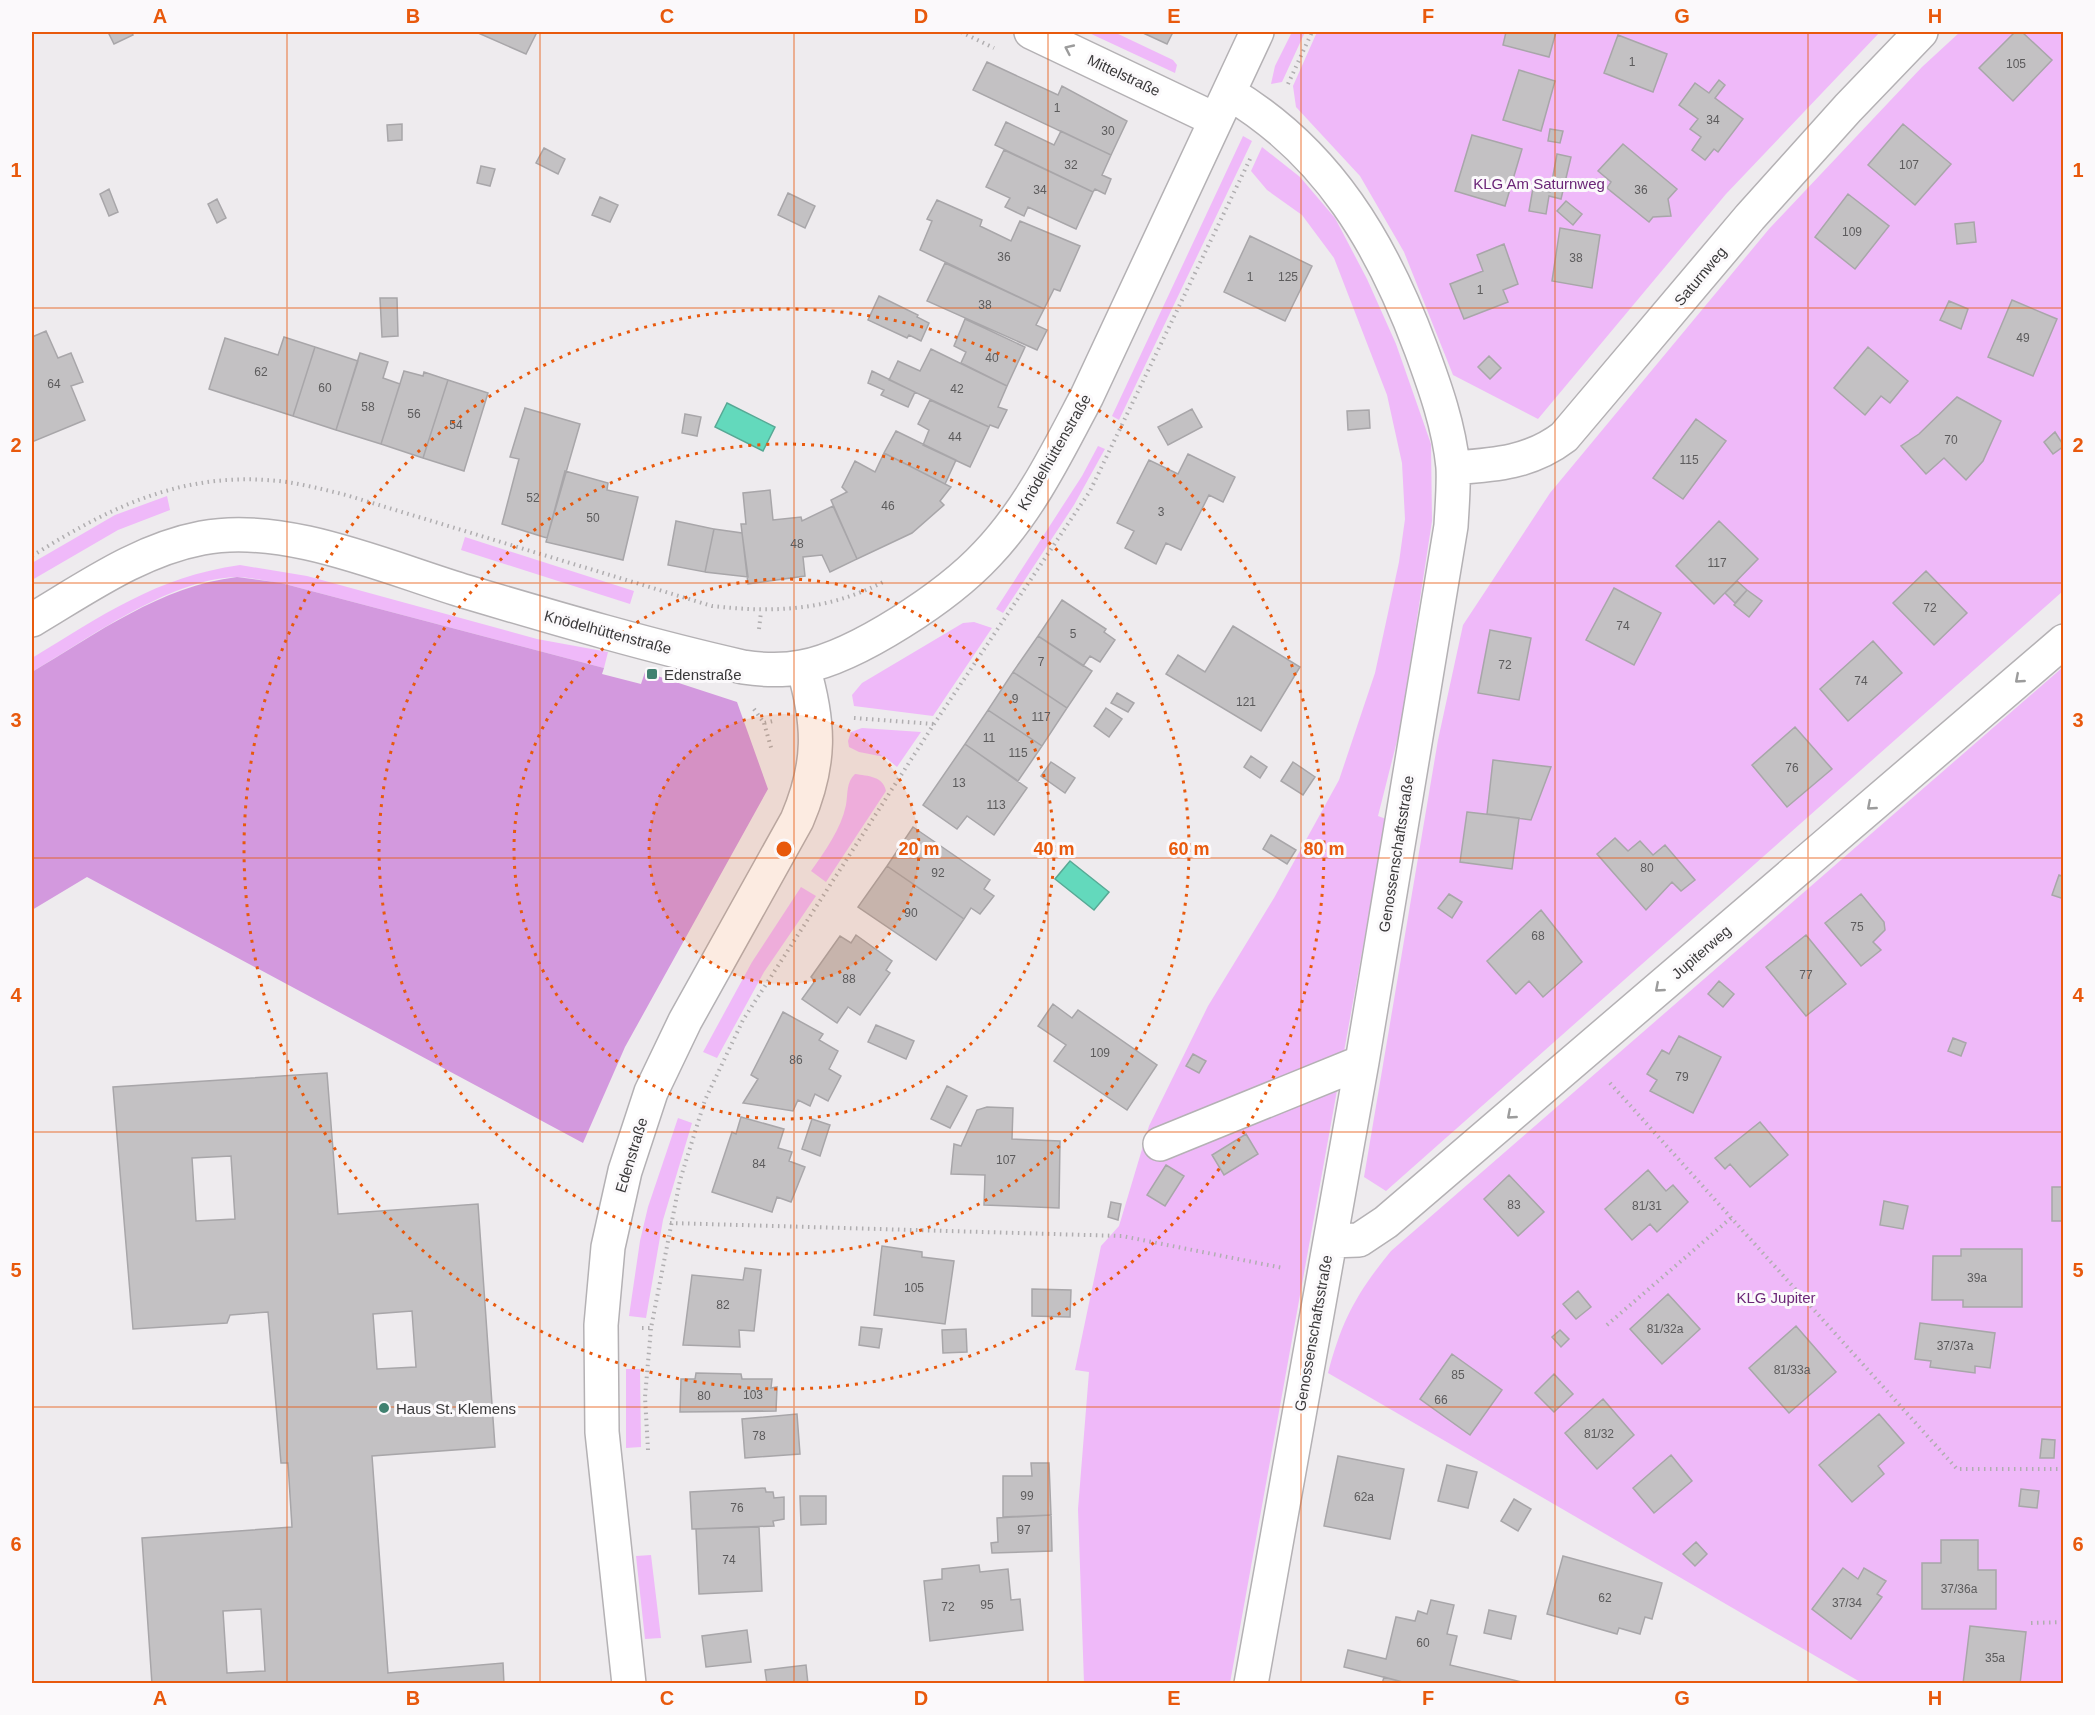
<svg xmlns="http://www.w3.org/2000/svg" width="2095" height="1715" font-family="Helvetica,sans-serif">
	<rect width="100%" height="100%" fill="#eeebee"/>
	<path fill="#efb9f9" d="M1087 32H1114L1173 60 1177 65 1175 73Z
		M1292 32H1305L1282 82 1271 84 1275 66Z
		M1317 32H1880L1726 194 1538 419 1453 375 1404 252 1360 176 1296 107 1293 86Z
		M1960 32H2063V591L1386 1191 1364 1177 1438 740 1463 625 1550 493 1769 229 1922 67Z
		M1243 136 1252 141 1119 420 1112 416Z
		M1262 147 1300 177 1335 218 1367 279 1396 344 1431 444 1432 521 1400 729 1378 816 1386 819 1230 1683H1084L1078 1509 1089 1372 1075 1370 1101 1246 1119 1226 1149 1126 1208 1006 1274 898 1339 780 1375 673 1399 562 1405 519 1402 463 1387 395 1334 258 1302 215 1267 190 1251 171Z
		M1098 446 1105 449 1074 505 1003 613 996 609 1082 476Z
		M167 496 170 510 118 530 32 580V563L115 515Z
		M465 537 634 591 630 604 461 550Z
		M240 565 307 576 537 639 608 652 604 668 281 583C266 581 250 577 235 577 168 580 88 639 32 672V658C103 615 156 577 240 565Z
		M974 622 992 628 933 716 854 706 852 695 862 683 963 623Z
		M2063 667V1683H1862L1328 1373C1342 1320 1356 1294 1391 1251Z
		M862 728 921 732 897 767 885 757 859 752 849 747 848 741 851 732Z
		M855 774C868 776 883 776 886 791L826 882 811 871C825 851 841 829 846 805 848 794 846 782 855 774Z
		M801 887 816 896 764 972 717 1058 703 1052 752 962Z
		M678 1118 692 1123 663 1220 646 1318 629 1316 640 1241 648 1207Z
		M626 1369H640L641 1447 626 1448Z
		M651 1555 661 1638 645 1639 636 1556Z"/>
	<path fill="#d399de" d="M237 577 281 583 604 668 602 674 641 684 645 672 737 702 768 789 625 1047 583 1143 87 877 32 910V672C96 634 161 586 237 577Z"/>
	<path fill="#63d9bc" stroke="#57a995" stroke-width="1.5" d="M727 403 775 427 763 451 715 427Z
		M1070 861 1109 892 1094 910 1055 879Z"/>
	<path fill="#c3c1c3" stroke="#a8a6a9" stroke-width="1.5" fill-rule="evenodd" d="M108 32H131L133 35 114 44Z
		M476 32H537L526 54Z
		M1141 32H1173L1167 44Z
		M1506 32H1556L1549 57 1503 45Z
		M2015 32H2022L2052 60 2013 101 1979 68Z
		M1618 35 1667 54 1653 92 1604 73Z
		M987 62 1058 95 1062 86 1127 121 1111 155 973 90Z
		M1519 70 1555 81 1541 131 1503 120Z
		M1719 80 1725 85 1715 98 1743 119 1718 152 1714 149 1705 160 1692 150 1701 137 1690 129 1698 119 1679 105 1695 83 1709 93Z
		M1006 122 1054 145 1061 131 1111 155 1102 175 1111 179 1105 194 1095 189 1093 192 995 145Z
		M402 124V140L388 141 387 125Z
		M1903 124 1951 164 1915 205 1868 165Z
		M1550 129 1563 131 1560 143 1548 141Z
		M1472 135 1522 149 1505 206 1455 191Z
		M1623 144 1677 189 1668 199 1671 216 1653 217 1649 222 1607 188 1611 182 1598 171Z
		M544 148 565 159 558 174 536 163Z
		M1004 150 1093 192 1076 229 1028 207 1024 216 1005 207 1010 198 986 187Z
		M1557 154 1571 157 1561 199 1549 196 1546 214 1529 211 1533 188 1550 192Z
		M481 166 495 169 490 186 477 183Z
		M109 189 118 212 109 216 100 194Z
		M788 193 815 206 805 228 778 215Z
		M1848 194 1889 226 1855 269 1815 237Z
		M600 197 618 205 610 222 592 215Z
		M217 199 226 218 217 223 208 204Z
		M937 200 982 220 980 226 1011 241 1020 221 1080 246 1060 291 1054 289 1044 309 920 250 932 221 927 219Z
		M1566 201 1582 214 1573 225 1557 211Z
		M1974 222 1976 242 1957 244 1955 224Z
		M1560 228 1600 235 1592 288 1552 281Z
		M1250 236 1312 266 1285 321 1224 292Z
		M1504 244 1518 284 1503 290 1508 302 1464 319 1450 284 1483 271 1477 255Z
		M945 263 1044 309 1036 325 1047 330 1037 350 927 301Z
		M879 296 918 315 917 317 929 323 921 341 909 335 907 338 868 320Z
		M380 298H397L398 336 382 337Z
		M2012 300 2057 319 2033 376 1988 357Z
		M1949 301 1968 309 1961 329 1940 320Z
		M965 319 1025 347 1007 386 961 363 966 352 954 346Z
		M46 331 58 358 71 353 83 382 71 386 85 420 32 442V337Z
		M284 337 315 347 293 416 209 389 225 338 278 355Z
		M315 347 358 361 336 430 293 416Z
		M1868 347 1908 381 1890 403 1881 396 1865 415 1834 388Z
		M931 349 1007 386 998 407 1007 410 998 428 990 425 989 427 889 380 898 361 920 371Z
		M360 353 388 362 383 378 400 384 381 444 336 430Z
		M1489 356 1501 368 1490 379 1478 367Z
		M404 371 423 376 424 372 448 380 423 458 381 444Z
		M872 371 915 392 908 407 881 395 884 390 868 383Z
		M448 380 488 393 464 471 423 458Z
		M1957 397 2001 421 1983 461 1966 480 1944 458 1926 474 1901 446 1919 434Z
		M930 400 989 427 970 467 923 445 929 430 918 424Z
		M525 408 580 424 547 538 502 524 519 459 510 457Z
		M1192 409 1202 427 1168 445 1158 427Z
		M1369 410 1370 428 1348 430 1347 411Z
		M685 414 701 417 697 436 682 433Z
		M1696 419 1726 441 1683 499 1653 478Z
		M896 431 956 460 945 484 884 453Z
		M2055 432 2064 446 2053 454 2044 442Z
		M884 453 951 487 940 501 944 505 912 533 857 559 831 500 847 492 842 487 855 461 875 472Z
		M1188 454 1235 477 1223 502 1209 495 1181 550 1166 543 1156 564 1125 548 1134 531 1117 523 1149 460 1178 474Z
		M565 471 608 483 607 490 638 497 623 560 546 542Z
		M770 490 773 520 801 517 802 521 833 506 857 559 830 572 822 555 803 557 805 576 748 584 741 524H746L743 493Z
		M676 521 714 529 705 572 668 565Z
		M1719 521 1758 559 1714 604 1676 566Z
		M714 529 742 533 748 577 705 572Z
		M1926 571 1967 613 1934 645 1893 603Z
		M1737 581 1747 590 1735 603 1725 593Z
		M1614 588 1661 613 1634 665 1586 640Z
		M1747 590 1762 601 1749 617 1734 605Z
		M1062 600 1106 629 1104 632 1115 640 1100 662 1090 656 1083 666 1038 636Z
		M1233 626 1300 667 1261 731 1166 674 1178 655 1205 672Z
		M1490 630 1531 638 1519 700 1478 693Z
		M1038 636 1092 671 1067 708 1013 672Z
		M1873 641 1902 673 1848 721 1820 689Z
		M1013 672 1067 708 1042 746 988 710Z
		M1117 693 1134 703 1128 712 1111 703Z
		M1106 708 1122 719 1109 737 1094 726Z
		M988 710 1042 746 1018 781 965 744Z
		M1795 727 1832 769 1787 807 1752 765Z
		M965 744 1027 788 994 835 967 816 957 829 923 805Z
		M1251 756 1267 767 1260 778 1244 767Z
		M1493 760 1551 767 1531 820 1487 814Z
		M1051 762 1075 778 1065 793 1041 776Z
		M1293 762 1315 777 1303 795 1281 781Z
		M1467 812 1519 818 1512 869 1460 862Z
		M913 827 990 880 984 889 994 896 980 914 971 908 964 919 887 866Z
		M1271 835 1296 850 1287 864 1263 849Z
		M1615 838 1628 851 1640 841 1653 855 1665 845 1695 880 1681 891 1672 882 1646 910 1597 854Z
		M887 866 964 919 936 960 858 907Z
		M2059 875 2064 877V899L2052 895Z
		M1449 894 1462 902 1452 918 1438 908Z
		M1861 894 1884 922 1885 930 1873 942 1881 950 1861 966 1825 923Z
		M1541 910 1582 962 1543 997 1529 981 1516 994 1487 961Z
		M856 935 892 961 886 970 890 973 860 1015 848 1007 837 1023 802 999 815 981 811 977 840 936 851 943Z
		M1806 935 1846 984 1806 1016 1766 967Z
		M1719 981 1734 994 1723 1007 1708 994Z
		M1053 1004 1072 1018 1078 1010 1157 1065 1127 1110 1054 1061 1066 1045 1038 1026Z
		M783 1012 823 1034 819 1040 838 1051 829 1069 841 1076 828 1101 815 1094 810 1106 798 1100 793 1111 743 1103 758 1079 751 1075Z
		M876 1025 914 1041 906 1059 868 1042Z
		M1679 1036 1721 1057 1693 1113 1650 1091 1657 1080 1647 1074 1662 1050 1669 1054Z
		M1953 1038 1966 1043 1961 1056 1948 1051Z
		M1193 1054 1206 1061 1199 1073 1186 1066Z
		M327 1073 338 1214 478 1204 495 1447 372 1456 388 1673 503 1663 504 1684H152L142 1538 292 1527 288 1463H281L268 1312 230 1315 227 1323 133 1329 113 1087ZM231 1156 235 1219 196 1221 192 1158ZM412 1311 416 1367 377 1369 373 1314ZM261 1609 265 1671 227 1673 223 1611Z
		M947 1086 967 1096 950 1128 931 1119Z
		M987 1107 1013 1108 1012 1139 1060 1141 1059 1208 984 1205 985 1175 951 1174 954 1144 961 1146 977 1110Z
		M741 1117 784 1129 778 1148 792 1152 789 1161 805 1167 791 1202 777 1197 772 1212 712 1192 732 1132 736 1134Z
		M812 1119 830 1125 820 1156 802 1149Z
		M1760 1122 1788 1155 1750 1187 1730 1164 1725 1169 1715 1158Z
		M1246 1134 1258 1154 1224 1175 1212 1155Z
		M1166 1165 1184 1176 1165 1206 1147 1195Z
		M1648 1170 1666 1191 1673 1185 1688 1202 1657 1232 1650 1224 1632 1240 1605 1209Z
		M1509 1175 1544 1212 1518 1236 1484 1199Z
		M2052 1187H2064V1221H2052Z
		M1884 1201 1908 1206 1903 1229 1880 1225Z
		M1111 1202 1121 1204 1118 1220 1108 1217Z
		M882 1246 922 1252V1257L954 1261 945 1324 874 1315Z
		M1961 1249H2022V1307H1963V1300H1932L1933 1256H1961Z
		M745 1268 761 1270 754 1331 739 1330 740 1347 683 1345 692 1275 743 1280Z
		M1032 1289 1071 1290 1070 1317 1032 1316Z
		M1578 1291 1591 1307 1576 1319 1563 1304Z
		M1668 1294 1700 1329 1662 1364 1630 1329Z
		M1920 1323 1995 1333 1990 1368 1975 1366V1373L1930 1367 1931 1361 1915 1359Z
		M1796 1326 1836 1372 1789 1413 1749 1368Z
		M861 1327 882 1329 879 1348 859 1345Z
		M966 1329 967 1352 943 1353 942 1330Z
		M1560 1330 1569 1339 1561 1347 1552 1337Z
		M1452 1354 1502 1390 1470 1435 1420 1399Z
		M696 1373 741 1374 742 1379H772L771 1388 777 1387 776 1411 680 1412 681 1379H695Z
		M1554 1374 1573 1394 1554 1412 1535 1393Z
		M1603 1399 1634 1435 1597 1469 1565 1433Z
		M797 1414 800 1454 745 1458 742 1419Z
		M1879 1414 1904 1443 1878 1466 1884 1474 1852 1502 1819 1465Z
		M2042 1439 2055 1440 2054 1458H2040Z
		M1671 1455 1692 1481 1654 1513 1633 1488Z
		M1338 1456 1404 1469 1390 1539 1324 1526Z
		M1031 1463H1049L1051 1515 1003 1517V1476H1032Z
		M1447 1465 1477 1472 1468 1508 1438 1501Z
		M765 1488 766 1492H773L774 1498 784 1497V1519L773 1521 774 1526 692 1529 690 1492Z
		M2021 1489 2039 1491 2037 1508 2019 1506Z
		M800 1496H826V1524L801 1525Z
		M1514 1499 1531 1509 1518 1531 1501 1521Z
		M1051 1515 1052 1551 992 1553 991 1543 998 1542 997 1518Z
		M759 1527 762 1591 699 1594 696 1529Z
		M1941 1540H1978V1570H1996V1609H1922V1563H1941Z
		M1696 1542 1707 1554 1695 1566 1683 1554Z
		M1563 1556 1662 1583 1652 1619 1645 1617 1640 1634 1619 1628 1617 1634 1547 1614Z
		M979 1565 980 1572 1008 1569 1011 1600 1020 1599 1023 1630 930 1641 924 1581 942 1579V1569Z
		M1843 1568 1858 1579 1864 1568 1886 1581 1877 1594 1882 1597 1851 1639 1812 1609Z
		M1431 1600 1454 1605 1447 1634 1457 1636 1450 1665 1530 1684H1410L1344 1667 1348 1650 1386 1659 1396 1617 1415 1621 1418 1611 1427 1614Z
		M1489 1610 1516 1616 1511 1639 1484 1633Z
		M1970 1626 2026 1632 2020 1684H1963Z
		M747 1630 751 1662 706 1667 702 1636Z
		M806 1665 808 1684H767L765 1670Z
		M1384 1677 1410 1684H1382Z"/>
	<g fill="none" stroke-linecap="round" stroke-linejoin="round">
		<g stroke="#b4b1b4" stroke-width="36">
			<path id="minor" d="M1031 32 1216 120
				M1229 93C1328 152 1382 244 1421 349 1435 387 1449 426 1453 467 1454 486 1452 507 1451 526L1362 1062 1251 1684
				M1453 468C1494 465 1530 463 1564 437L1750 217 1848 108 1921 32
				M32 620C86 588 139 550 202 538 286 522 387 568 467 592 558 619 650 646 743 667 762 670 782 671 802 667 858 656 948 596 987 554 1030 509 1058 451 1087 396L1257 32
				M1160 1144 1362 1062
				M1330 1241 1359 1240 1386 1222 2064 641
				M629 1684 602 1432 601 1325 608 1247 625 1171 651 1092 685 1021 797 820C821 764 820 724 803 667"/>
		</g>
		<path stroke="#b0aeb0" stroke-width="4" stroke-dasharray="1.5 4.5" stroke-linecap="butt" d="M961 32 994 48
			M1288 84 1312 32
			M32 556C113 505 188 469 287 482 306 485 326 490 346 495L712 606C774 613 828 611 885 581
			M759 629 761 612
			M754 709 764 723 773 721
			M854 718 934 724
			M764 723 772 751
			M1610 1083 1957 1469H2064
			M670 1223 1122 1236 1283 1268
			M1607 1325 1731 1218
			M642 1328H651L680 1180 705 1100 743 1020 934 724 1090 491 1251 157
			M648 1450 645 1397 651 1328
			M2031 1623 2064 1622"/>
		<use href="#minor" stroke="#fff" stroke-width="33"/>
	</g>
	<defs><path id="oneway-chevron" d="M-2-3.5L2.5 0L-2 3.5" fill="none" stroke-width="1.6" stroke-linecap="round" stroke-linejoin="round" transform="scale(1.5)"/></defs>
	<g stroke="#9c9c9c">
		<use href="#oneway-chevron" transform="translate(1069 49) rotate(-155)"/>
		<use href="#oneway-chevron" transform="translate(2019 679) rotate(139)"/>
		<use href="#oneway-chevron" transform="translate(1871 806) rotate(139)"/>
		<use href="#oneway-chevron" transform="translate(1659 988) rotate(139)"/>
		<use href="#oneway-chevron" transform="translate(1511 1115) rotate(139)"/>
	</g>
	<path fill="none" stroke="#e8590c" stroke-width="1.5" stroke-opacity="0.55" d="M287 32V1684M540 32V1684M794 32V1684M1048 32V1684M1301 32V1684M1555 32V1684M1808 32V1684M32 308H2064M32 583H2064M32 858H2064M32 1132H2064M32 1407H2064"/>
	<circle cx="784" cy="849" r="135" fill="#e8590c" fill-opacity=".12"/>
	<g fill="none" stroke="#e8590c" stroke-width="3" stroke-dasharray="3 6">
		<circle cx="784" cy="849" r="135"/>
		<circle cx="784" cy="849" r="270"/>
		<circle cx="784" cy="849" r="405"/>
		<circle cx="784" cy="849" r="540"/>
	</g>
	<g fill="#408170" stroke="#fbf9fb" stroke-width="2">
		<rect x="646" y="668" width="12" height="12" rx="3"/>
		<circle cx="384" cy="1408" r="6"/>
	</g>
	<g text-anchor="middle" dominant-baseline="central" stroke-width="6" stroke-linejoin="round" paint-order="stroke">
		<g font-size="12" fill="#5c5b5c">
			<text x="1632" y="62">1</text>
			<text x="2016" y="64">105</text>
			<text x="1057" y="108">1</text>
			<text x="1713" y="120">34</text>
			<text x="1108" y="131">30</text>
			<text x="1071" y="165">32</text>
			<text x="1909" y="165">107</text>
			<text x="1040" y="190">34</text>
			<text x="1641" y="190">36</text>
			<text x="1852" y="232">109</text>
			<text x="1004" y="257">36</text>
			<text x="1576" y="258">38</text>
			<text x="1250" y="277">1</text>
			<text x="1288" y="277">125</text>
			<text x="1480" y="290">1</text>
			<text x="985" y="305">38</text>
			<text x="2023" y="338">49</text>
			<text x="992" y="358">40</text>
			<text x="261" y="372">62</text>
			<text x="54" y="384">64</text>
			<text x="325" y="388">60</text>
			<text x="957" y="389">42</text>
			<text x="368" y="407">58</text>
			<text x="414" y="414">56</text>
			<text x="456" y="425">54</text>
			<text x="955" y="437">44</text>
			<text x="1951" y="440">70</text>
			<text x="1689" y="460">115</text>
			<text x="533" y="498">52</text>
			<text x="888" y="506">46</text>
			<text x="1161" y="512">3</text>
			<text x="593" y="518">50</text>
			<text x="797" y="544">48</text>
			<text x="1717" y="563">117</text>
			<text x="1930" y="608">72</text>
			<text x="1623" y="626">74</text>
			<text x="1073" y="634">5</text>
			<text x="1041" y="662">7</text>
			<text x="1505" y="665">72</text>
			<text x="1861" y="681">74</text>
			<text x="1015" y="699">9</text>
			<text x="1246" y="702">121</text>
			<text x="1041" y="717">117</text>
			<text x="989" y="738">11</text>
			<text x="1018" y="753">115</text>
			<text x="1792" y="768">76</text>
			<text x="959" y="783">13</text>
			<text x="996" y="805">113</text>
			<text x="1647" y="868">80</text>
			<text x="938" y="873">92</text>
			<text x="911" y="913">90</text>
			<text x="1857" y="927">75</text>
			<text x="1538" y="936">68</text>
			<text x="1806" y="975">77</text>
			<text x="849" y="979">88</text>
			<text x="1100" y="1053">109</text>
			<text x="796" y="1060">86</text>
			<text x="1682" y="1077">79</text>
			<text x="1006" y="1160">107</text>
			<text x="759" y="1164">84</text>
			<text x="1514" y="1205">83</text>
			<text x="1647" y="1206">81/31</text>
			<text x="1977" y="1278">39a</text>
			<text x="914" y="1288">105</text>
			<text x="723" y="1305">82</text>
			<text x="1665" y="1329">81/32a</text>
			<text x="1955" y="1346">37/37a</text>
			<text x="1792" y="1370">81/33a</text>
			<text x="1458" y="1375">85</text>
			<text x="753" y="1395">103</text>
			<text x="704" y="1396">80</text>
			<text x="1441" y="1400">66</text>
			<text x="1599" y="1434">81/32</text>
			<text x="759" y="1436">78</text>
			<text x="1027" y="1496">99</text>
			<text x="1364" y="1497">62a</text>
			<text x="737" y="1508">76</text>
			<text x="1024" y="1530">97</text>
			<text x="729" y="1560">74</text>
			<text x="1959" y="1589">37/36a</text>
			<text x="1605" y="1598">62</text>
			<text x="1847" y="1603">37/34</text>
			<text x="987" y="1605">95</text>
			<text x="948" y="1607">72</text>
			<text x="1423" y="1643">60</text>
			<text x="1995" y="1658">35a</text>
		</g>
		<g font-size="15" fill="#3a393a" stroke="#fbf9fb">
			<text transform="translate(1124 75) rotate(25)">Mittelstraße</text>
			<text transform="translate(1700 276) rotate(-50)">Saturnweg</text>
			<text transform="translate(1054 452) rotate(-60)">Knödelhüttenstraße</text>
			<text transform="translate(608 632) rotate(15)">Knödelhüttenstraße</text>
			<text transform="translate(1396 854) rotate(-81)">Genossenschaftsstraße</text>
			<text transform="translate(1701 952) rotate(-41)">Jupiterweg</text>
			<text transform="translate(631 1155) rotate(-73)">Edenstraße</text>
			<text transform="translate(1313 1333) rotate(-80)">Genossenschaftsstraße</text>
		</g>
		<g font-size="15" fill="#6b2677" stroke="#fbf9fb">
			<text x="1539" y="183">KLG Am Saturnweg</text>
			<text x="1776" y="1297">KLG Jupiter</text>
		</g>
		<g font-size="15" fill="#3a393a" stroke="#fbf9fb" text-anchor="start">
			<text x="664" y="674">Edenstraße</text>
			<text x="396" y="1408">Haus St. Klemens</text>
		</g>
	</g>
	<circle cx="784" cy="849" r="9" fill="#e8590c" stroke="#fbf9fb" stroke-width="3"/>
	<g font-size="18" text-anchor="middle" font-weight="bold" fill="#e8590c" stroke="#fbf9fb" stroke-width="6" stroke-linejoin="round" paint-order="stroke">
		<text x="919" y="855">20 m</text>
		<text x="1054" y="855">40 m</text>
		<text x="1189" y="855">60 m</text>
		<text x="1324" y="855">80 m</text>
	</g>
	<rect width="2095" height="1715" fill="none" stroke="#fbf9fb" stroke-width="66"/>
	<rect x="33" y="33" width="2029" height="1649" fill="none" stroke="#e8590c" stroke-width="2"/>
	<g font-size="20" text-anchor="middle" font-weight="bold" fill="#e8590c">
		<text x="160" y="23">A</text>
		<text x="413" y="23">B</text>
		<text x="667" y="23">C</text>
		<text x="921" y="23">D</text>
		<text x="1174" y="23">E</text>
		<text x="1428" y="23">F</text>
		<text x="1682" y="23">G</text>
		<text x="1935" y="23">H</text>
		<text x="16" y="177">1</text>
		<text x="2078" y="177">1</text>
		<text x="16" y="452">2</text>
		<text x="2078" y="452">2</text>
		<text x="16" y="727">3</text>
		<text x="2078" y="727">3</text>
		<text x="16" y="1002">4</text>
		<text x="2078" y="1002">4</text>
		<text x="16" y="1277">5</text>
		<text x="2078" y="1277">5</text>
		<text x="16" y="1551">6</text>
		<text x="2078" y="1551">6</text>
		<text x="160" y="1705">A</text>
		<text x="413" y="1705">B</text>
		<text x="667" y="1705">C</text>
		<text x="921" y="1705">D</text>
		<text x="1174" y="1705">E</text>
		<text x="1428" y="1705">F</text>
		<text x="1682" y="1705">G</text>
		<text x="1935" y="1705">H</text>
	</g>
</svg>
